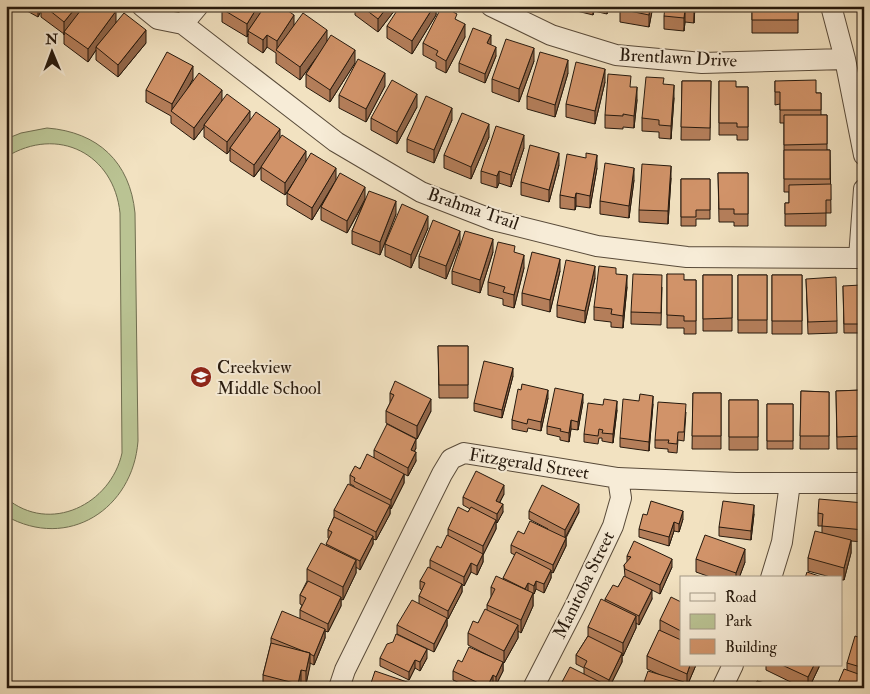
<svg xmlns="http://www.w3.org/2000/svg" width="870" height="694" font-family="'IM FELL Double Pica',serif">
	<rect width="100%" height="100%" fill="#f2e2c1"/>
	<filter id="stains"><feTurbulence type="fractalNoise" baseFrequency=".004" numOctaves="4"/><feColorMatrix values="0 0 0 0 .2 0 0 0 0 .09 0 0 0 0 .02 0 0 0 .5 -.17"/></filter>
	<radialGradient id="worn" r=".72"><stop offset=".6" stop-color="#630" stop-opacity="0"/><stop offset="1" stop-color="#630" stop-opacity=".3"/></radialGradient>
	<path fill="#bac393" stroke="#706e50" d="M47 128C98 132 130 162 135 213L138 441C133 509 68 551 6 516V498C50 535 111 504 122 453L120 213C114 154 58 125 6 157V139L21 133Z"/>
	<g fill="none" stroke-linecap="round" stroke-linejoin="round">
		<g stroke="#594b3a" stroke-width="22">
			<path id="minor" d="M142 6 158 19 183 24 336 142 421 192 493 220 597 246 687 257 859 258 864 189
				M491 6 551 35 616 55 702 63 845 59
				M831 6 845 59 864 155
				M183 24 198 6
				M771 578 782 542 790 483
				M339 688 345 670 442 474 451 459 464 453 618 478 736 483H864
				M533 688 575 606 613 526 621 498 618 478
				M722 688 733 665"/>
		</g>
		<use href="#minor" stroke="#f7ecd7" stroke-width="20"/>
	</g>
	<path fill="#b47e5a" stroke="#26190d" d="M18 6H110L116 22 146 43 118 77 96 60V50L88 62 64 44V34L41 17V11L38 17Z
		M355 6H398L378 32 355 15Z
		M436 6V15L412 54 387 38V26Z
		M577 6H609L607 14 594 11 593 15 577 11Z
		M653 6 649 27 620 22V9Z
		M695 6 694 23 685 22 684 31 664 29V16Z
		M752 6H798V33H752Z
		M222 9 294 25 327 41 355 63 330 102 306 87V74L318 54 300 80 276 63V53L267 47 263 53 248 43V34L247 37 222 22Z
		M457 20 465 37 446 73 436 68V62L423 55V43Z
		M491 44 490 45 496 56 485 83 459 72V63Z
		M534 61 519 102 492 92V79Z
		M568 73 555 117 527 109V96Z
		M193 79 190 84 222 100 250 121 280 138 306 162 336 180 365 199 396 214 380 255 352 244V231L365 201 347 233 321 220V207L334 184 312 220 287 205V193L295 180 285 195 261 180V168L254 177 230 161V150L227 154 204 137V127L194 140 171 123V116L146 102V90Z
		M682 81H711L710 140H681Z
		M719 81 736 87H748V140H737V135H719Z
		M775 81 816 93H821V115H827V150H830L831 213H826V226H785V203H789V192H784V123H780V104L775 105Z
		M605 82 595 124 566 117V104Z
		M664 84 674 98 671 139 659 138V132L642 131V118Z
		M385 86 366 122 339 108V95Z
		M631 87 637 100 634 128 623 127V129L605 128V115Z
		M417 107 397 144 371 130V118Z
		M452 120 434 163 407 152V139Z
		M489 137 471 179 444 168V155Z
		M524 148 511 187 499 183 497 188 481 183V171Z
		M559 165 549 202 521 195V182Z
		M597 168 590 208 576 206 575 210 560 208V195Z
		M718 173H748V226H734V222H719Z
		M671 178 668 224 639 222V210Z
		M681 179H710V219H696V226H681Z
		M634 180 629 218 600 214V201Z
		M428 228 411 268 385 256V244Z
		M460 243 446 279 419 268V256Z
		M493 252 480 293 452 284V271Z
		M515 253 524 268 514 308 503 305V299L488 295V282Z
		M560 271 550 312 522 305V293Z
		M616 274 627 287 623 328 611 327V322L594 320V307Z
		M667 274 684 280H696V334H684V328H667Z
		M703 275H732V331H703Z
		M738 275H767V333H738Z
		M772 275H802V334H772Z
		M595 278 585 323 557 317V305Z
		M806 279 837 321V333L808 334Z
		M843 286 861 294H864V333H844Z
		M662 287 661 325 631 324V312Z
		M438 346H468V398H439Z
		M513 376 502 418 474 411V403Z
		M521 390 548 398 541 431 528 428 527 432 512 429V420Z
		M862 390 863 449H837L836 391Z
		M801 391 829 392V449H800Z
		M390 393 431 411 417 439 386 423V411L390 403Z
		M693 393H721V449H692Z
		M729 400H758V450H729Z
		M583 402 578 430 571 429 569 442 560 440V437L547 434V426Z
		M653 404 649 451 620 447V438Z
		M767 404H793V449H767Z
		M617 410 613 443 602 441V438H599L598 444 584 442V434Z
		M686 412 684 441 678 440 677 453 668 452V449L655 448V440Z
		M416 448 414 452 416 461 408 476 404 474V483L391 509 390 508V514L376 540 373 539V544L360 570 356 567V573L343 600 341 599V606L328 632 325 631V638L314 665 310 663 306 684 301 683 300 688H263V675L271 643V638L300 619V610L302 605 300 604V595L307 581V569L326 546 329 539 328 538V530L334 517V510L354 487V486L350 484V475L374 458V450Z
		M504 494 500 502 503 512 497 523 496 522V529L483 555V562L477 575 471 572 464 586 462 584V592L448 619 447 618V626L434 652 397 634V625L419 604V596L422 590 420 589V581L430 568V560L441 548 448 536V529L468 512 470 509 463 505V497Z
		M864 503V542L851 541V553L844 580H841V578H834L808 571V558L822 533V526H818V513Z
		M529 511 579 512 566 538V546L553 573 551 572V578L544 593 536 589 534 594H533V606L521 633 518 631V638L504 663H503V671L496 685 493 684 491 688H471L453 680V671L462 662H501L468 645V633L478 623 487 610V605L491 597V587L503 579 515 555 511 553V545L524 534 548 529 529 519Z
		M754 514 751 540 719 536V527Z
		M683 519 679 532 674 531 669 546 639 537V529Z
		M627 556 672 567 660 594 650 589 652 599 639 625 636 623V628L623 656 622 655V662L609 688 602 685V688L562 686V682L584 674V668L576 664V655L588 636V627L605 601V599L618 587 625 576 624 565 627 562Z
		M696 559 745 562 739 578H713L696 572Z
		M681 602V665H696L687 686 684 685V688L658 674 647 669V656L660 630V620Z
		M864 639V688L847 670V663Z
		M380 658H427L420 671 415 668 409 680 380 666Z
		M766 665H819V667L809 688H803L766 670Z"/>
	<path fill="#92674a" stroke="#26190d" d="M38 6H41V11L38 17Z
		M77 6H86L64 32V35V22Z
		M258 6H266L248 31V34L247 37V24Z
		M388 6H398L378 32V19Z
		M434 6H436V15L412 54V41Z
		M593 6H594V11L593 15Z
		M607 6H609L607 14Z
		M650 6H653L649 27V15Z
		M694 6H695L694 23Z
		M685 10V22L684 31V18Z
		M116 11V24L96 47V50L88 62V49Z
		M294 15V28L277 51V41Z
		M465 24V37L446 73V61Z
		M146 30V43L118 77V65Z
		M327 30V43L300 80V67Z
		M267 35V47L263 53V40Z
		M491 35V44L487 52V43Z
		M496 47V56L485 83V74Z
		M534 48V61L519 102V89Z
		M355 50V63L330 102V90Z
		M568 60V73L555 117V105Z
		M193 66V79L174 113 172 111V104Z
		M605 69V82L595 124V111Z
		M385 73V86L366 122V109Z
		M674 85V98L671 139V126Z
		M637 87V100L634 128V116Z
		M222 90V103L204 125V127L194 140V128Z
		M417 94V107L397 144V132Z
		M452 108V120L434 163V150Z
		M250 111V124L230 148V150L227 154V142Z
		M489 124V137L471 179V167Z
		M280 129V141L254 177V165Z
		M524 135V148L511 187V175Z
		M306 151V163L285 195V183Z
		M559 153V165L549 202V190Z
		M597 155V168L590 208V196Z
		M671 166V178L668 224V211Z
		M336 168V180L312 220V208Z
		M634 168V180L629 218V206Z
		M499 171V183L497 188V176Z
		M365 187V199L347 233V221Z
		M576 193V206L575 210V198Z
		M396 201V214L380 255V242Z
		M428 216V228L411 268V255Z
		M460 231V243L446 279V266Z
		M493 239V252L480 293V280Z
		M524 255V268L514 308V295Z
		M560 259V271L550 312V300Z
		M595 266V278L585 323V311Z
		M627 275V287L623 328V316Z
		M513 368V376L502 418V410Z
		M548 390V398L541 431V422Z
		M583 394V402L578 430V422Z
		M653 396V404L649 451V442Z
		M431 399V411L417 439V426Z
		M617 401V410L613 443V434Z
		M571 420V429L569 442V433Z
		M416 439V448L411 458V450Z
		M416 452V461L408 476V468Z
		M404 474V483L391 509V500Z
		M504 485V494L496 509V501Z
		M503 504V512L497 523V514Z
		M579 504V512L565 538V530Z
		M390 505V514L376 540V532Z
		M754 505V514L751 540V531Z
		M683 511V519L679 532V524Z
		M496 520V529L483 555V546Z
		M674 522V531L669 546V537Z
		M373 536V544L360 570V561Z
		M566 538V546L553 573V565Z
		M851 540V553L844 580V568Z
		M745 549V562L739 578H736V573Z
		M483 554V562L477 575V566Z
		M672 559V567L660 594V585Z
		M356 560V573L343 600V587Z
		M471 563V572L464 586V577Z
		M551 570V578L544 593V584Z
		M536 581V589L534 594V586Z
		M528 583V592L525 589Z
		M462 584V592L448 619V611Z
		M652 590V599L639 625V616Z
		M533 593V606L521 633V620Z
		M341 597V606L328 632V624Z
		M636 616V628L623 656V643Z
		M447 618V626L434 652V644Z
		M518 625V638L504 663V651Z
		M325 629V638L314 665V656Z
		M427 649V658L420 671V662Z
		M310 653V666L306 684V671Z
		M622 653V662L609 688V680Z
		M415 660V668L409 680V672Z
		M503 662V671L496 685V677Z
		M690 665H696L687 686V674Z
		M814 665H819V667L809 688H808V677Z
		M301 670V683L300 688H298V684Z
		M493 675V684L491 688H487Z"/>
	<path fill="#d19369" stroke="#26190d" d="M44 6H77L64 22Z
		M84 6H110L116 11 88 49 64 32Z
		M224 6H258L247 24 222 9Z
		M265 6H281L294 15 277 41 267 35 263 40 248 31Z
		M361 6H388L378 19Z
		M400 6H434L412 41 387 26Z
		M442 6 457 14 455 19 465 24 446 61 436 55 438 51 423 43Z
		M621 6H650L649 15 620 9Z
		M665 6H694V10H685L684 18 664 16Z
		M752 6H798V20H752Z
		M124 13 146 30 118 65 96 47Z
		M303 13 327 30 300 67 276 50Z
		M473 28 491 35 487 43 496 47 485 74 459 63Z
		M331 35 355 50 330 90 306 74Z
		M506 39 534 48 519 89 492 79Z
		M167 52 193 66 172 104 146 90Z
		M540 52 568 60 555 105 527 96Z
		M358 59 385 73 366 109 339 95Z
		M576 62 605 69 595 111 566 104Z
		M199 73 222 90 194 128 171 111Z
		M608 74 631 76 630 87H637L634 116 623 114V116L605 115Z
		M646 77 664 78 663 84 674 85 671 126 659 125V120L642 118Z
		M392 80 417 94 397 132 371 118Z
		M816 80V93H821V110H780V92H775V81Z
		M682 81H711L710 128 681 127Z
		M719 81H736V87H748V127H737V123H719Z
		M227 94 250 111 227 142 204 125Z
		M426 96 452 108 434 150 407 139Z
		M256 112 280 129 254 165 230 148Z
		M462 113 489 124 471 167 444 155Z
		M784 115H827V144L784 145Z
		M496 126 524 135 511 175 499 171 497 176 481 171Z
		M282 135 306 151 285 183 261 167Z
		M530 145 559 153 549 190 521 182Z
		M784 150H830V179H784Z
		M311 153 336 168 312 208 287 193Z
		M586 153 597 155 590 196 576 193 575 198 560 195 567 154 586 158Z
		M605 163 634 168 629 206 600 201Z
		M642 164 671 166 668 211 639 210Z
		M340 173 365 187 347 221 321 207Z
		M718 173H748V214H734V209H719Z
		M681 179H710V210H696V217H681Z
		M831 184V200H826V213L785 214V203H789V185Z
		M369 191 396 201 380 242 352 231Z
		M402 204 428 216 411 255 385 244Z
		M433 220 460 231 446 266 419 256Z
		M465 231 493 239 480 280 452 271Z
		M498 242 515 246 514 252 524 255 514 295 503 292 505 287 488 282Z
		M532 252 560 259 550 300 522 293Z
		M566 260 595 266 585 311 557 305Z
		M599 266 616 268V274L627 275 623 316 611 314 612 309 594 307Z
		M633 274 662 275 661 313 631 312Z
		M667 274H684V280H696V321H684V316L667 315Z
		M703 275H732V318L703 319Z
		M738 275H767V320H738Z
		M772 275H802V321H772Z
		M836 277 837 321 808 322 806 279Z
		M861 285V294H864V324H844L843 286Z
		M438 346H468V385H439Z
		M484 361 513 368 502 410 474 403Z
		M395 381 431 399 417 426 386 411 394 395 390 393Z
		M522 384 548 390 541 422 528 419 527 424 512 420 518 389 521 390Z
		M555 388 583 394 578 422 571 420 569 433 560 431 561 429 547 426Z
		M862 390 863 436 837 437 836 391Z
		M801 391 829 392V436H800Z
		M693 393H721V436H692Z
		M640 394 653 396 649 442 620 438 623 399 639 401Z
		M604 399 617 401 613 434 602 433 603 430 599 429 598 436 584 434 588 403 603 405Z
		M729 400H758V437H729Z
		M658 402 686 404 684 432H678L677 444 668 443 669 440H655Z
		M767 404H793V441H767Z
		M387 424 416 439 411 450 416 452 408 468 374 450Z
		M367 454 404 474 391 500 354 481 355 478 350 475 355 466 360 469Z
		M476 471 504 485 496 501 503 504 497 514 463 497Z
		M348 484 390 505 376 532 334 510Z
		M542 485 579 504 565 530 529 511Z
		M819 499 864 503V530L822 526 823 514 818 513Z
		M651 501 683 511 679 524 674 522 669 537 639 529 643 514 647 515Z
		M723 501 754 505 751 531 719 527Z
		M458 507 468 512 471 507 496 520 483 546 448 529Z
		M334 517 373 536 360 561 326 544 332 532 328 530Z
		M530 521 566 538 553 565 511 545 518 531 524 534Z
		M815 531 851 540 844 568 808 558Z
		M447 535 483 554 477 566 471 563 464 577 430 560 437 546 441 548Z
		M705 535 745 549 736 573 696 559Z
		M634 541 672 559 660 585 625 569 624 565 631 557 627 556Z
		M321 543 356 560 343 587 307 569Z
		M516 552 551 570 544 584 536 581 534 586 528 583 525 589 503 578Z
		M428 567 462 584 448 611 419 596 425 583 420 581Z
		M807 572 825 578H805Z
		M496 576 533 593 521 620 487 605 495 589 491 587Z
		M624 576 652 590 639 616 605 599 613 585 618 587Z
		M308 581 341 597 328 624 300 610 306 598 300 595Z
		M671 597 681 602V631L660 620Z
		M601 599 636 616 623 643 588 627Z
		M412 600 447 618 434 644 397 625Z
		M485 609 518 625 504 651 468 633 473 621 478 623Z
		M282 611 325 629 314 656 310 654V653L303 651 271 638Z
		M659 630 681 640V665H690L687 674 647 656Z
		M396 634 427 649 420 662 415 660 409 672 380 658 387 644 393 642Z
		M588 636 622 653 609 680 584 667 587 661 576 655Z
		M855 636 864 639V668L847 663Z
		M271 643 310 653 306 671 301 670 298 684 263 675Z
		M469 647 503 662 496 677 493 675 487 687 453 671 458 660 462 662Z
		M782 665H814L808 677Z
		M570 667 602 683 599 688H561L565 683 562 682Z
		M844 669 864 676V688H836Z
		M375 671 410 683 409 688H373L374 687 370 686Z
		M648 671 684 682 682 688H642Z
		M757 681 784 688H755Z
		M6 683 10 685 9 688H6Z
		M451 683 466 688H449Z"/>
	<defs>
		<g id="school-disc" transform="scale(1.125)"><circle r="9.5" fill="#8f2418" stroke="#f7ecd7"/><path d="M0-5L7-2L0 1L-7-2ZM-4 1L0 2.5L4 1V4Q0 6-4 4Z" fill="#fff"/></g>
	</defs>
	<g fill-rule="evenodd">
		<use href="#school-disc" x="201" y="377"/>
	</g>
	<g text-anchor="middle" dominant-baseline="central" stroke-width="4" stroke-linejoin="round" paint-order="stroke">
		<g font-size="18" fill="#26190d" stroke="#f7ecd7">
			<text transform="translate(678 58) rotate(3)">Brentlawn Drive</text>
			<text transform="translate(473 209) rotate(19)">Brahma Trail</text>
			<text transform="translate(529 464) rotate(9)">Fitzgerald Street</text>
			<text transform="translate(584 585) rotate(-64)">Manitoba Street</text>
		</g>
		<g font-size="18" fill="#26190d" stroke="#f7ecd7" text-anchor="start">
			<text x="217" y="367">Creekview<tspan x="217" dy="21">Middle School</tspan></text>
		</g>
	</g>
	<rect width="870" height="694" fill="none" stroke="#f2e2c1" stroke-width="25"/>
	<rect x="8" y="8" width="855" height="679" fill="none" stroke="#26190d" stroke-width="2.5"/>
	<rect x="12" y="12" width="845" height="669" fill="none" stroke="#26190d"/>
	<rect x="680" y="576" width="162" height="90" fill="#f7ecd7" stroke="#a39886"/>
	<rect x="690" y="593" width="25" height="8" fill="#f7ecd7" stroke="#a39886"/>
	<text x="725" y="602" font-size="15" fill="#26190d">Road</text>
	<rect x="690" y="614" width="25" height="15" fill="#bac393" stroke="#a39886"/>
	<text x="725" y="626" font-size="15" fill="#26190d">Park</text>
	<rect x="690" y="639" width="25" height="15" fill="#d19369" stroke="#a39886"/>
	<text x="725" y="652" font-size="15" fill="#26190d">Building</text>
	<g transform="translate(52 52) rotate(359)" stroke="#f7ecd7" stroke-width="4" paint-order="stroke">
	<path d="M0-4L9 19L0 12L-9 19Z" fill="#26190d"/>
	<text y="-8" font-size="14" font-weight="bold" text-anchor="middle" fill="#26190d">N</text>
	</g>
	<rect width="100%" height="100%" filter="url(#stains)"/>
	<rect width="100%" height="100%" fill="url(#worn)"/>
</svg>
